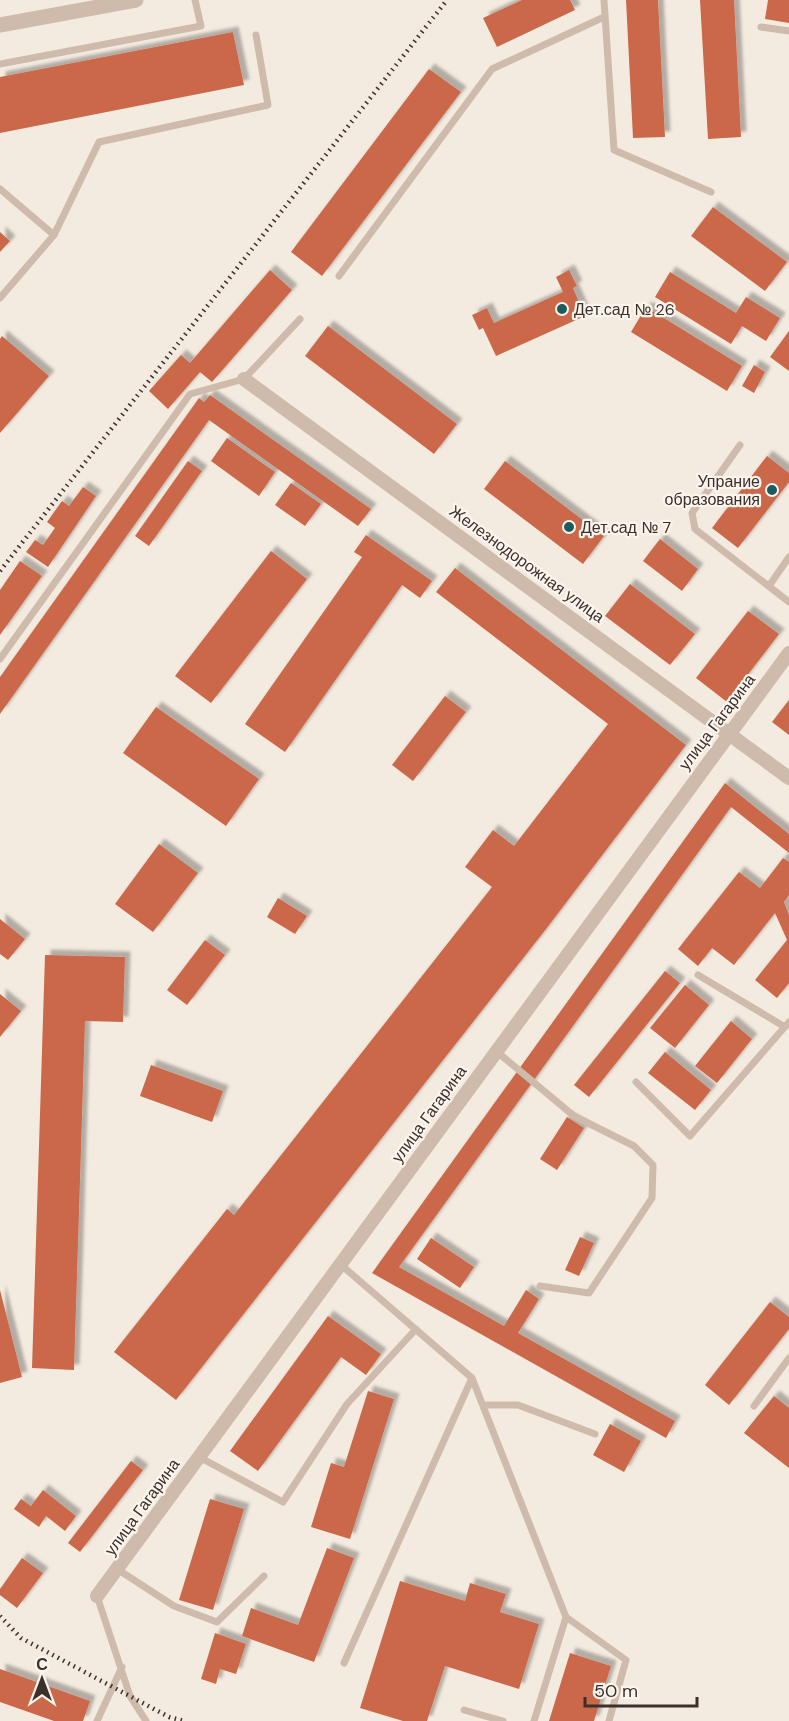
<svg xmlns="http://www.w3.org/2000/svg" width="789" height="1721" font-family="'DM Sans',sans-serif">
	<defs>
		<filter id="shadow"><feDropShadow dx="5.5" dy="-5.5" stdDeviation="1.5" flood-color="#0004"/></filter>
	</defs>
	<rect width="100%" height="100%" fill="#f4ebe0"/>
	<path fill="#cb6848" filter="url(#shadow)" d="M522 0H570L575 10 497 47 483 18Z
		M626 0H658L665 137 633 138Z
		M700 0H734L741 137 708 139Z
		M768 0H789V23L765 19Z
		M233 32 244 85 0 133V77Z
		M429 69 461 92 322 276 291 252Z
		M713 207 787 262 765 291 691 236Z
		M0 232 10 241 0 252Z
		M270 270 292 290 212 382 200 372 168 409 149 391 181 355 190 363Z
		M569 270 577 286 573 288 585 316 496 356 483 328 479 330 472 315 487 308 494 323 563 292 556 277Z
		M670 272 736 313 746 297 780 318 766 341 742 326 731 344 655 297Z
		M646 307 742 366 727 391 631 332Z
		M328 326 457 424 434 454 305 356Z
		M789 331V371L770 357Z
		M2 336 49 376 0 433V339Z
		M754 365 765 372 754 393 742 386Z
		M210 395 371 509 358 526 209 420 0 714V677L199 398 204 402Z
		M227 438 275 472 259 496 211 461Z
		M767 456 789 473V482L738 548 712 528Z
		M188 461 202 471 149 546 135 536Z
		M505 461 604 536 583 564 484 489Z
		M291 483 321 504 305 526 275 505Z
		M83 487 96 496 48 567 26 552 35 540 43 545 55 528 47 522 62 501 69 506Z
		M366 535 432 581 420 598 402 585 285 752 245 724 362 557 354 552Z
		M660 539 698 569 682 591 643 561Z
		M271 551 307 579 211 703 175 676Z
		M20 561 42 576 0 635V590Z
		M455 568 686 745 546 929 176 1400 114 1352 227 1209 234 1215 492 887 465 867 493 830 514 846 608 724 436 592Z
		M630 584 695 634 670 665 605 616Z
		M748 611 779 634 727 702 696 678Z
		M445 696 466 712 413 781 392 765Z
		M789 700V735L772 722Z
		M156 707 259 779 226 826 123 753Z
		M725 783 789 834V853L731 807 399 1267 504 1326 526 1290 539 1299 518 1333 675 1421 666 1438 372 1273Z
		M159 844 198 873 153 932 115 904Z
		M783 858 789 862V895L784 902 789 915V983L777 998 755 980 787 940 775 913 734 965 712 948 698 966 678 949 739 872 760 888Z
		M278 898 307 916 295 934 267 917Z
		M0 919 25 939 8 960 0 954Z
		M205 940 225 955 187 1005 167 990Z
		M45 955 125 957 123 1022 85 1021 74 1370 32 1368Z
		M665 971 680 983 589 1097 574 1085Z
		M685 985 709 1005 675 1048 650 1028Z
		M0 994 21 1011 0 1037Z
		M731 1021 752 1039 717 1083 695 1066Z
		M665 1052 711 1090 695 1110 648 1073Z
		M151 1065 223 1091 212 1122 140 1096Z
		M567 1117 584 1128 557 1170 540 1159Z
		M580 1237 594 1243 579 1276 565 1270Z
		M431 1238 474 1267 460 1288 417 1259Z
		M0 1290 22 1377 0 1383Z
		M770 1302 789 1317V1329L729 1405 705 1385Z
		M328 1316 381 1354 366 1375 341 1357 258 1471 230 1451Z
		M368 1391 394 1399 350 1539 311 1527 331 1463 344 1467Z
		M774 1396 789 1408V1468L744 1433Z
		M610 1424 641 1441 624 1472 593 1455Z
		M131 1461 143 1470 80 1552 68 1543Z
		M43 1490 76 1516 65 1531 46 1516 39 1527 14 1509 21 1499 31 1506Z
		M210 1499 244 1509 213 1610 179 1600Z
		M327 1548 354 1558 314 1662 242 1636 251 1608 298 1625Z
		M22 1558 43 1573 17 1608 0 1595V1589Z
		M400 1581 465 1601 470 1583 506 1594 500 1612 539 1624 519 1689 445 1666 427 1721H403L360 1708Z
		M215 1633 246 1644 236 1674 220 1669 216 1684 201 1679Z
		M570 1653 611 1666 594 1721H549Z
		M0 1669 90 1701 83 1721H54L0 1702Z"/>
	<g fill="none" stroke-linecap="round" stroke-linejoin="round">
		<path stroke="#cebbab" stroke-width="7" d="M604 0 614 150 711 192
			M761 27 789 31
			M0 64 201 26 195 0
			M0 189 54 235 99 142 268 105 256 35
			M339 276 492 69 604 17
			M0 298 54 235
			M740 445 692 513 695 529 789 602
			M769 586 789 557
			M0 659 190 394 244 379 300 319
			M698 975 785 1027
			M496 1051 574 1116 634 1146 653 1165 652 1198 589 1293 540 1286
			M636 1082 690 1136 789 1022
			M340 1264 472 1378 344 1663
			M472 1378 566 1617 534 1721
			M483 1405H518L595 1434
			M754 1406 789 1358
			M199 1457 283 1502 347 1404 416 1329
			M117 1569 174 1606 217 1622 264 1576
			M97 1596 130 1696 146 1721
			M566 1617 626 1660 609 1721
			M464 1710 503 1721
			M97 1721 122 1667"/>
		<path stroke="#cebbab" stroke-width="14" d="M244 379 789 778
			M97 1596 789 653"/>
		<path stroke="#cebbab" stroke-width="15" d="M0 25 136 0"/>
		<path stroke="#3b302b" stroke-width="4.5" stroke-dasharray="1.5 4.5" stroke-linecap="butt" d="M0 571 447 0
			M0 1616 21 1638 169 1717 184 1721"/>
	</g>
	<g fill="#1d5b5f" stroke="#fbf5ee" stroke-width="2">
		<circle cx="562" cy="309" r="6"/>
		<circle cx="772" cy="490" r="6"/>
		<circle cx="569" cy="527" r="6"/>
	</g>
	<g text-anchor="middle" dominant-baseline="central" stroke-width="4.5" stroke-linejoin="round" paint-order="stroke">
		<g font-size="16" fill="#3b302b" stroke="#fbf5ee" text-anchor="start">
			<text x="574" y="309">Дет.сад № 26</text>
			<text x="760" y="481" text-anchor="end">Упрание<tspan x="760" dy="18">образования</tspan></text>
			<text x="581" y="527">Дет.сад № 7</text>
		</g>
		<g font-size="16" fill="#3b302b" stroke="#fbf5ee">
			<text transform="translate(527 564) rotate(36)">Железнодорожная улица</text>
			<text transform="translate(717 722) rotate(-53)">улица Гагарина</text>
			<text transform="translate(429 1114) rotate(-54)">улица Гагарина</text>
			<text transform="translate(142 1507) rotate(-54)">улица Гагарина</text>
		</g>
	</g>
	<g transform="translate(42 1679)" stroke="#fbf5ee" stroke-width="4.5" paint-order="stroke">
	<path d="M0-4.5L10 22L0 15L-10 22Z" fill="#3b302b"/>
	<text y="-9" font-size="16" font-weight="bold" text-anchor="middle" fill="#3b302b">С</text>
	</g>
	<path d="M585 1697v9h112v-9" fill="none" stroke="#3b302b" stroke-width="3"/>
	<text x="594" y="1697" font-size="18" fill="#3b302b" stroke="#fbf5ee" stroke-width="4.5" paint-order="stroke">50 m</text>
</svg>
